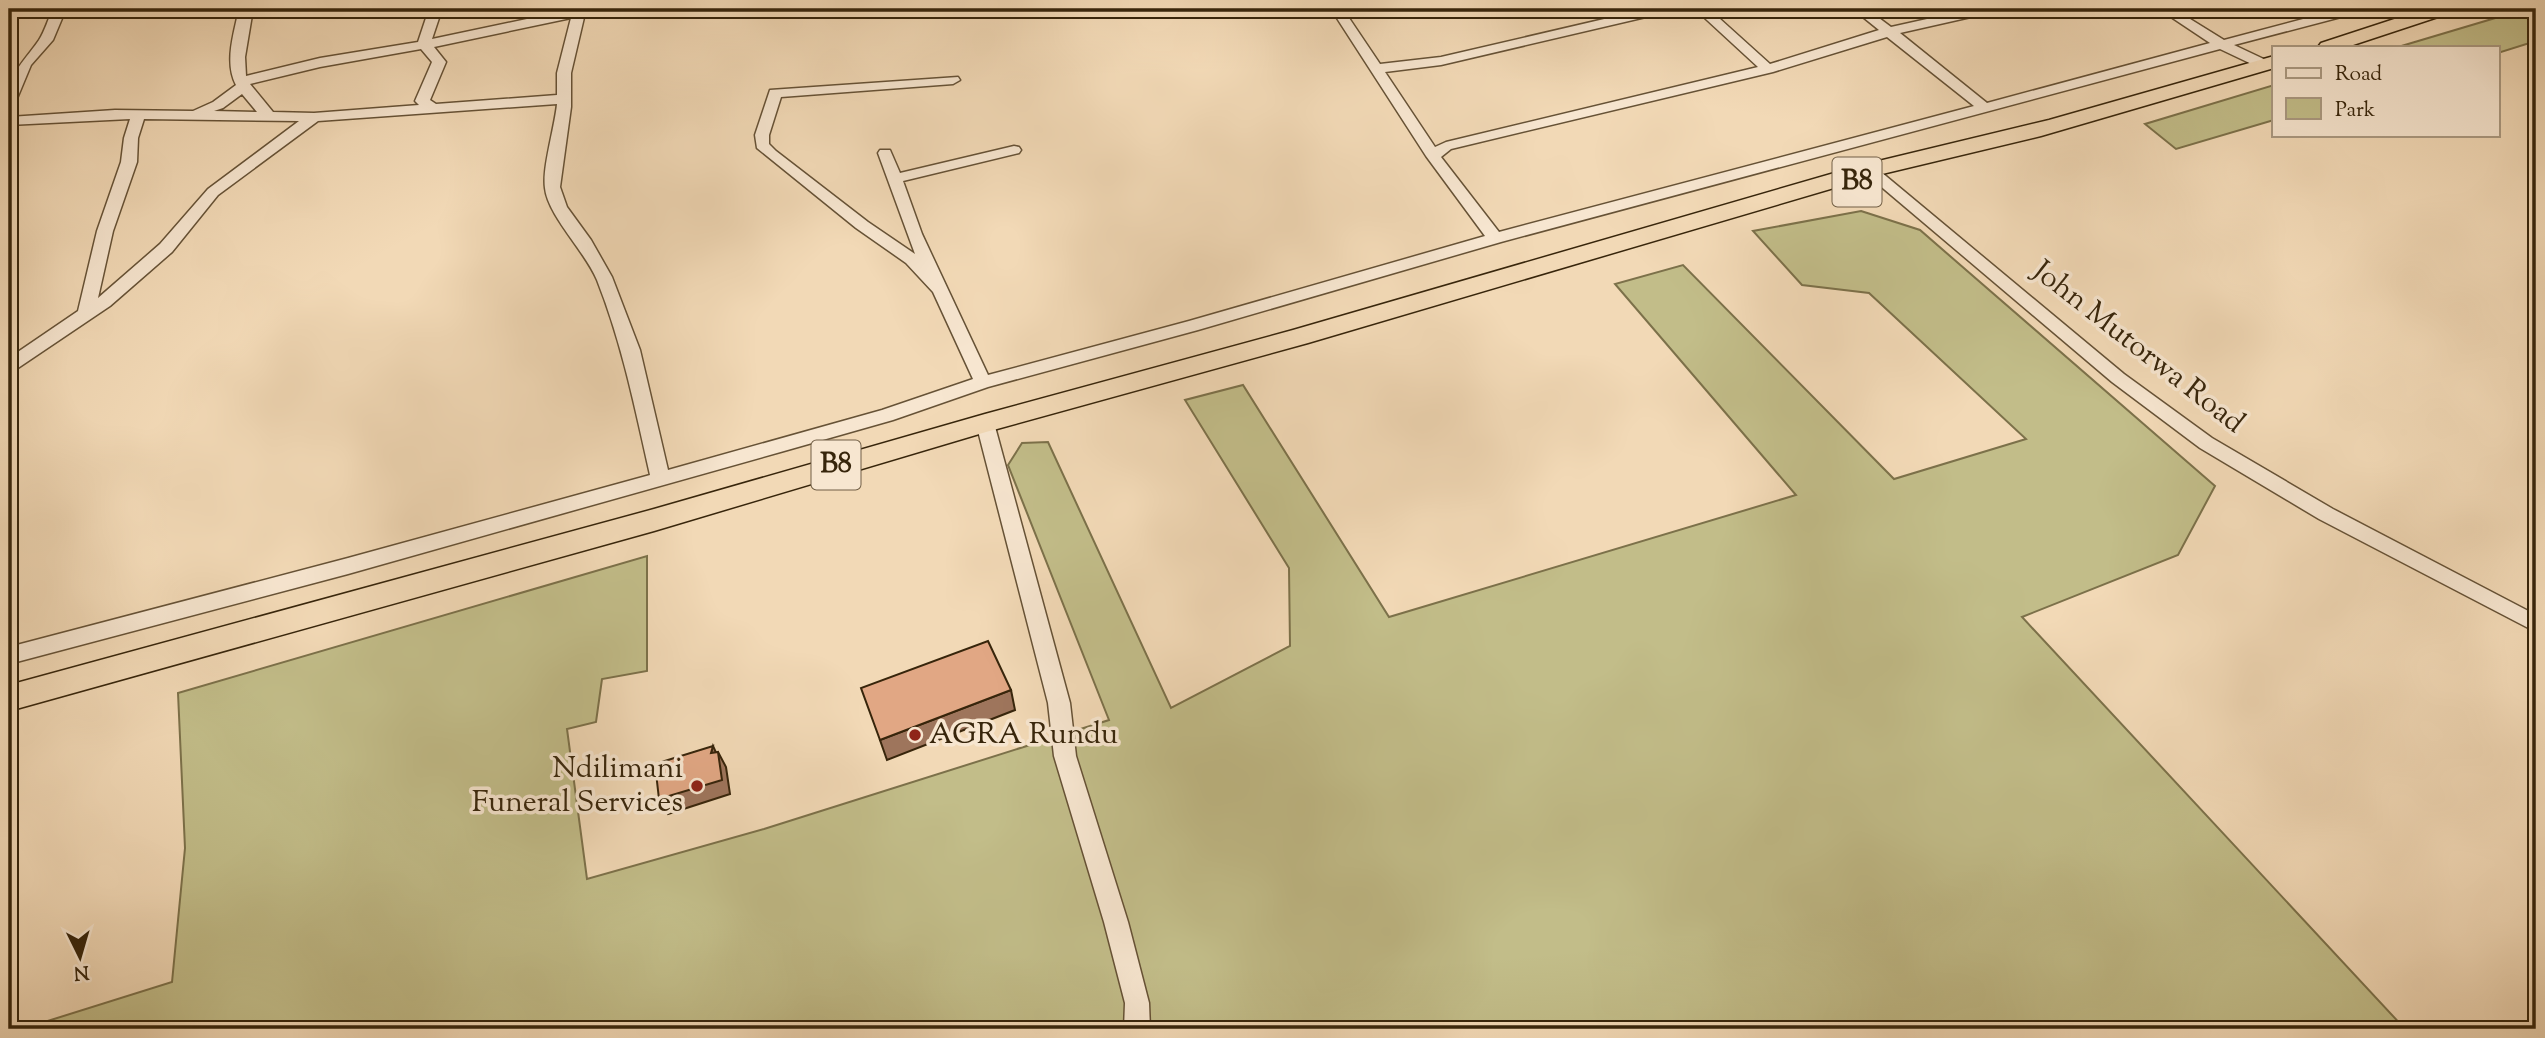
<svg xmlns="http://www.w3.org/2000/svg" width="2545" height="1038" font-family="'Sorts Mill Goudy',serif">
	<rect width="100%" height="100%" fill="#f2d9b6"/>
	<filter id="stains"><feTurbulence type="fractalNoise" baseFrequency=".00286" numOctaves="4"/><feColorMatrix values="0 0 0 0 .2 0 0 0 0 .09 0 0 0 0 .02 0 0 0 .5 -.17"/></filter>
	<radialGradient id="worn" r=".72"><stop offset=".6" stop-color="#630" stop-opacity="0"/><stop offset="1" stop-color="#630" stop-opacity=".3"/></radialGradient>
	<path fill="#c2bd89" stroke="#7c714a" stroke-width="2" d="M2514 9H2536V41L2498 53V47H2398L2502 16Z
		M2274 85V120L2176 149 2145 124Z
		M1861 211 1920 230 2215 486 2178 555 2022 617 2405 1029H22L172 982 185 848 178 693 647 556V671L602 679 596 722 567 729 587 879 764 829 1109 720 1008 465 1022 443 1048 442 1171 708 1290 646 1289 568 1185 400 1243 385 1389 617 1796 495 1615 284 1683 265 1894 479 2026 439 1869 293 1802 285 1753 231Z"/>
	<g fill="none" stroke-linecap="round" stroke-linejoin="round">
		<g stroke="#665236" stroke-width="3">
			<path id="minor" d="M53 9H66L53 40 31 65 16 101 9 105C9 71 21 66 39 40 45 31 48 19 53 9Z
				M239 9H253L245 57 246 76 320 58 418 42 429 9H442L432 39 574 9H586L571 73V107L560 187 567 207 591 240 612 277 640 350 668 470 882 410 973 379 933 292 906 263 856 228 757 148 755 135 770 90 958 77 960 80 953 84 781 97 769 135V144L776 151 868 222 915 254 878 153 880 150H890L900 173 1014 146 1019 147 1021 150 1019 153 903 181 922 234 988 375 1189 321 1485 236 1426 156 1331 9H1343L1380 64 1441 57 1647 9H1670L1663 13 1441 65 1385 72 1435 147 1446 142 1758 67 1695 9H1709L1770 64 1879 30 1853 9H1867L1891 27 1972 9H1994L1993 12 1900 33 1987 103 2210 43 2159 9H2174L2224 40 2341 9H2362L2360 12 2234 45 2270 62V68H2260L2220 49 1501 242 1198 330 988 387 893 420 784 451 348 574 9 664V647L348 558 650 475C635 408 622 343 597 280 585 251 548 216 545 188 542 168 555 126 557 104L318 121 218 195 172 252 110 306 15 370 9 372V358L78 311 97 231 121 162 124 138 130 119 9 125V117L115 110 193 111 213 102 236 85C224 62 234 33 239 9ZM571 18 557 73V95L436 104 430 100 446 62 434 47ZM1887 37 1974 106 1499 232 1441 157 1451 149 1773 72ZM421 49 432 62 415 101 419 105 314 113 273 112 250 84 320 67ZM242 94 257 112 214 111 223 108ZM144 119 299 121 208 189 160 244 98 298 113 231 137 162 138 138Z
				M1870 165 1875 167 2124 374 2212 438 2333 509 2536 615V632L2319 519 2200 448 2112 382 1865 173 1862 170Z
				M985 417 991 418 994 423 1070 703 1076 756 1128 922 1149 1003 1150 1029H1124L1125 1003 1104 922 1054 756 1048 703 976 423 979 418Z"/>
		</g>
		<g stroke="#37250b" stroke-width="3">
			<path id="highway" d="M2425 9H2453L2450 13 2347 47H2318L2321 43Z
				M2274 56V68L2041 136 1878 175 1308 343 986 432 654 531 9 711V685L654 509 985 414 1293 330 1862 165 2049 120Z"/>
		</g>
		<use href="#minor" fill="#f7e6d0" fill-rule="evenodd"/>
		<use href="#highway" fill="#f2d9b6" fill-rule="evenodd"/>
	</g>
	<path fill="#9e755c" stroke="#37250b" stroke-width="2" d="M1011 690 1015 710 887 760 880 740Z
		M713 746 718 757V752L726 767 730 794 668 814 659 799 711 753Z"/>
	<path fill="#e1a784" stroke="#37250b" stroke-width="2" d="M988 641 1011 690 880 740 861 688Z
		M713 746 711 753 718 752 722 780 659 799 655 764Z"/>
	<g fill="#8f2418" stroke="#f7e6d0" stroke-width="2.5">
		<circle cx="915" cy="735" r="7"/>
		<circle cx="697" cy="786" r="7"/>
	</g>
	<g text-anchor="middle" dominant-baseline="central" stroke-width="7" stroke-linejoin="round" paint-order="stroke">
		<g fill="#f7e6d0" stroke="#715f46" stroke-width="2">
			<rect x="1832.5" y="157.5" width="49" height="49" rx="5"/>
			<rect x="811.5" y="440.5" width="49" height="49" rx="5"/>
		</g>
		<g font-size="28" font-weight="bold" fill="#37250b">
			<text x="1857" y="182">B8</text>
			<text x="836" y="465">B8</text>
		</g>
		<g font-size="30" fill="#37250b" stroke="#f7e6d0">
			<text transform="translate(2138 348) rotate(38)">John Mutorwa Road</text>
		</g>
		<g font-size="30" fill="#37250b" stroke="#f7e6d0" text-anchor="start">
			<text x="929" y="735">AGRA Rundu</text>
			<text x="683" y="769" text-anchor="end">Ndilimani<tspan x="683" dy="34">Funeral Services</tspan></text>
		</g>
	</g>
	<rect width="2545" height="1038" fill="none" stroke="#f2d9b6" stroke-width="35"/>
	<rect x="10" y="10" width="2524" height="1017" fill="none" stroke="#37250b" stroke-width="3.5"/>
	<rect x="18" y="18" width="2510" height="1003" fill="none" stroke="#37250b" stroke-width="2"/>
	<rect x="2272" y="46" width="228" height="91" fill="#f7e6d0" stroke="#aa9981" stroke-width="2"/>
	<rect x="2286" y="68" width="35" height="10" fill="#f7e6d0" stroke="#aa9981" stroke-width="2"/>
	<text x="2335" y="80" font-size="21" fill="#37250b">Road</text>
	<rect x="2286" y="98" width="35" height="21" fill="#c2bd89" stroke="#aa9981" stroke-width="2"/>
	<text x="2335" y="116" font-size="21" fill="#37250b">Park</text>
	<g transform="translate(80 957) rotate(175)" stroke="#f7e6d0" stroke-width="5" paint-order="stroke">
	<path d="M0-5L12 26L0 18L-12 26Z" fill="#37250b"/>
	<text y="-10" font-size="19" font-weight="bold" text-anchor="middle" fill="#37250b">N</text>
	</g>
	<rect width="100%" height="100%" filter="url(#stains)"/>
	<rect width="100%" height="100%" fill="url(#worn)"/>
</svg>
